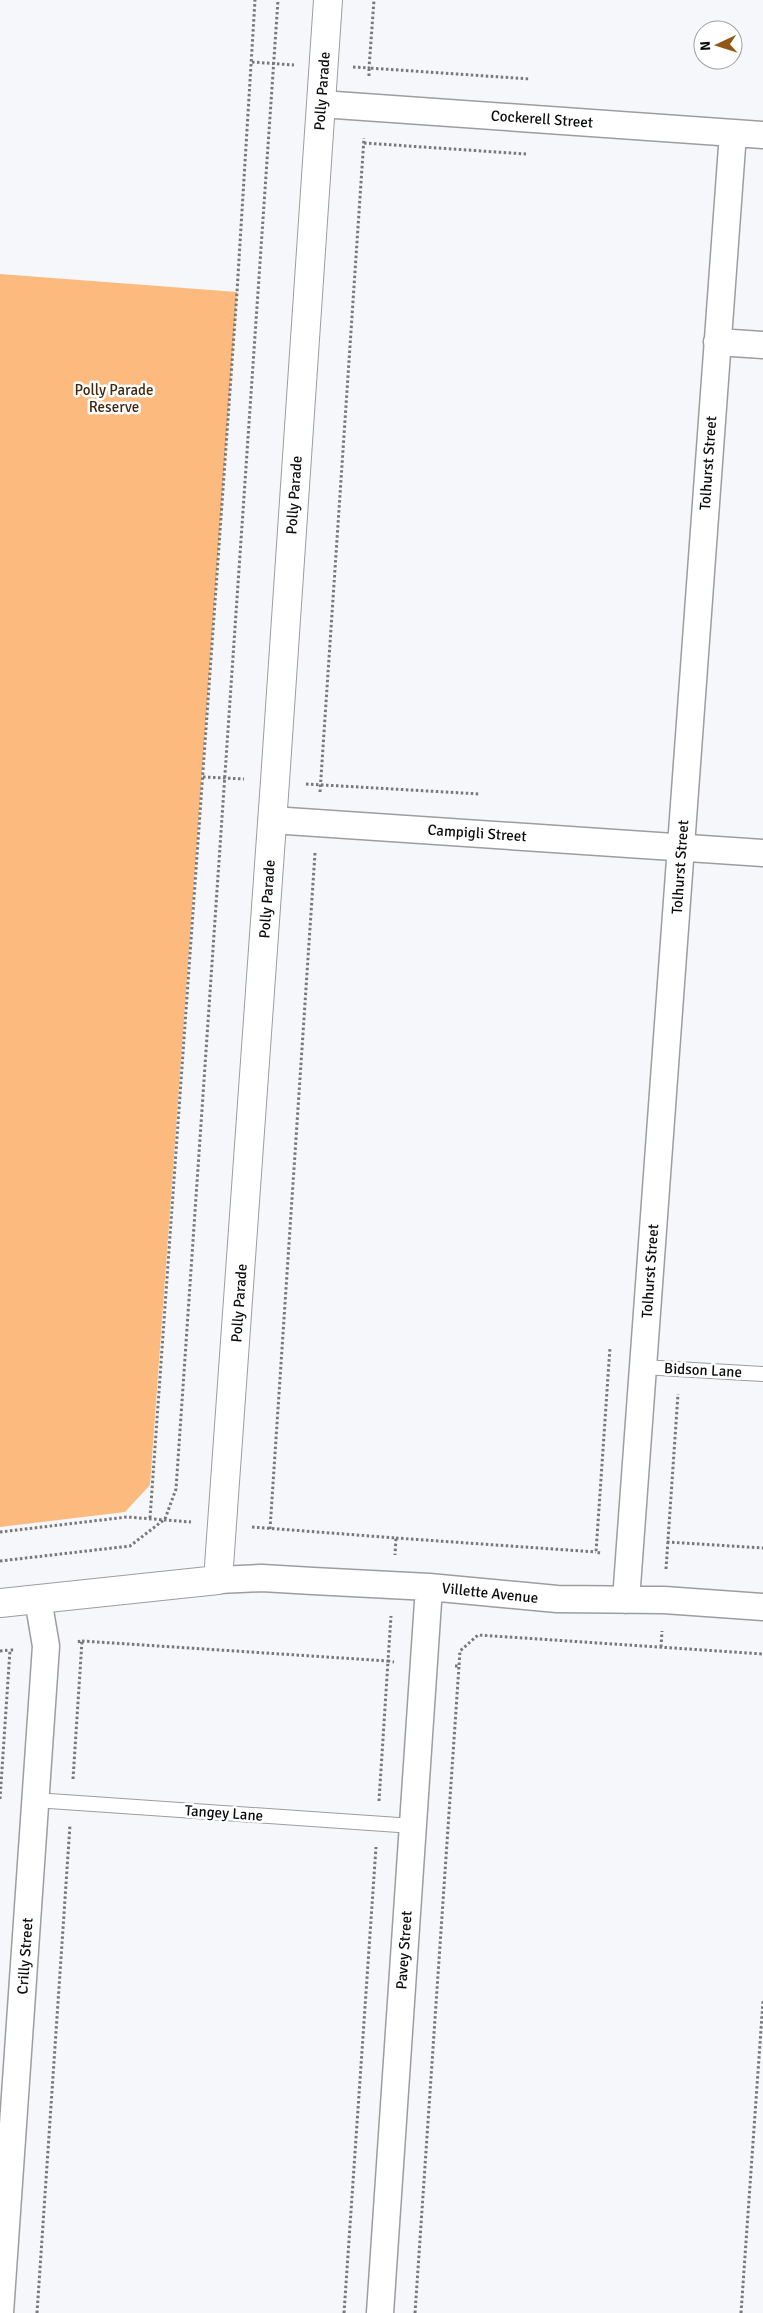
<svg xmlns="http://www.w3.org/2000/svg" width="763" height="2313" font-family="Signika,sans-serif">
	<rect width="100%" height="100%" fill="#f5f7fa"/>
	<path fill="#fcba7e" d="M0 274 237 292 150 1485 125 1512 0 1527Z"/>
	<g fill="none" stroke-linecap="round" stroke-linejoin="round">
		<g stroke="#9b9d9f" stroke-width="16">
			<path id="lane" d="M642 1367 763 1374
				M35 1800 413 1826"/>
		</g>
		<g stroke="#9b9d9f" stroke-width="29">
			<path id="street" d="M321 104 763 135
				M717 342 763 345
				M272 820 763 853
				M218 1580 262 1578 313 1581 429 1587 557 1599 664 1600 763 1607
				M626 1600 733 133
				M0 2313 46 1646 38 1599
				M380 2313 429 1587"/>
		</g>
		<g stroke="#9b9d9f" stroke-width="30">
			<path id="secondary" d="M0 1603 218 1580 275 781 328 0"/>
		</g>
		<path stroke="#77787a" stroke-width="3" stroke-dasharray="2.5 2.5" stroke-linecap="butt" d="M252 62 294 65
			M353 67 369 68 374 0
			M369 76V68L530 79
			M364 143 526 154
			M203 777 244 779
			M306 784 480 794
			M320 792 364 138
			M150 1518 237 292 255 0
			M252 1527 396 1538 395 1555
			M270 1529 315 853
			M0 1532 127 1517 191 1522
			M396 1538 596 1552
			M667 1542 763 1548
			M600 1553 596 1552 610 1347
			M0 1561 130 1546 165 1519 176 1489 278 0
			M666 1569 678 1394
			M82 1641 388 1661 391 1616
			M661 1647 662 1631
			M0 1651 10 1650
			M455 1666H459L460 1651 478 1635 763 1654
			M73 1779 82 1641 76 1642
			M0 1799 10 1650H15
			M379 1801 388 1661 394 1662
			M37 2313 70 1825
			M344 2313 376 1847
			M415 2313 459 1666
			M741 2313 763 2001"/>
		<use href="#lane" stroke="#fff" stroke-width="14"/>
		<use href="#street" stroke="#fff" stroke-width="26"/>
		<use href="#secondary" stroke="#fff" stroke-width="28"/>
	</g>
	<g text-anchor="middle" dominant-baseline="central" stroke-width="5" stroke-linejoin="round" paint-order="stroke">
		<g font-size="15" fill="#0c0d0e" stroke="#fff">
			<text transform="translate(322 91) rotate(-86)">Polly Parade</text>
			<text transform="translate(542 119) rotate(4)">Cockerell Street</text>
			<text transform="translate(708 463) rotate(-86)">Tolhurst Street</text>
			<text transform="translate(294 495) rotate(-86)">Polly Parade</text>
			<text transform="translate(477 833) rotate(4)">Campigli Street</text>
			<text transform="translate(680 867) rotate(-86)">Tolhurst Street</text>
			<text transform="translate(267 899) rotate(-86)">Polly Parade</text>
			<text transform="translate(650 1271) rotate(-86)">Tolhurst Street</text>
			<text transform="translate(239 1303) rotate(-86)">Polly Parade</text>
			<text transform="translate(703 1370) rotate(3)">Bidson Lane</text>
			<text transform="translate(490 1593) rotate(6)">Villette Avenue</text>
			<text transform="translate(224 1813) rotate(4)">Tangey Lane</text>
			<text transform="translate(404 1950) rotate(-86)">Pavey Street</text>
			<text transform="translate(25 1956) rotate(-86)">Crilly Street</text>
		</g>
		<g font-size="15" fill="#41260b" stroke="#fff">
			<text x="114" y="390">Polly Parade<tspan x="114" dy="17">Reserve</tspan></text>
		</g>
	</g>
	<g transform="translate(718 45) rotate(266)"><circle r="24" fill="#ffffff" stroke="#9e9e9f"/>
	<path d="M0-4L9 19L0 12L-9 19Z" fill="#935817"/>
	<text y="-8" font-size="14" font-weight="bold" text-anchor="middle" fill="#0c0d0e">N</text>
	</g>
</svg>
